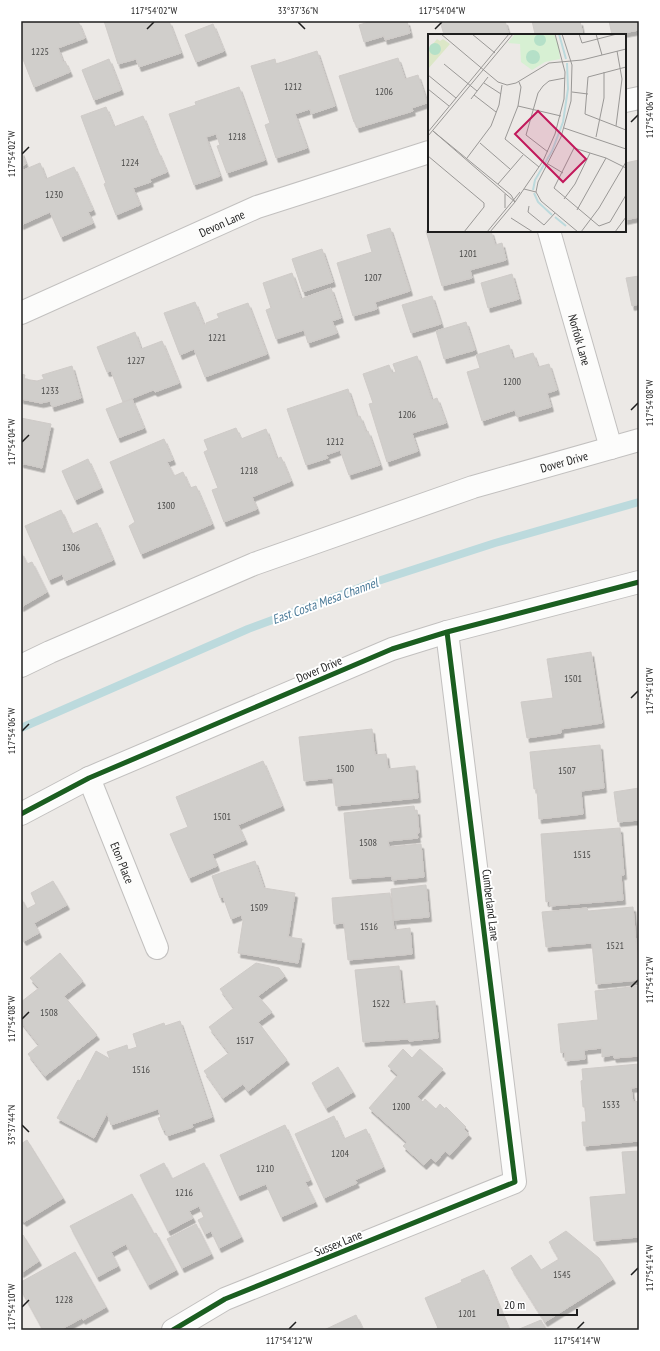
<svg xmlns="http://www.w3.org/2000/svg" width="660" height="1351" font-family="'PT Sans Narrow',sans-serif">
	<defs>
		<filter id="shadow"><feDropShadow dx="2.5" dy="4.5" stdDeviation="0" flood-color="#0004"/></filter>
	</defs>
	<rect width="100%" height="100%" fill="#ece9e6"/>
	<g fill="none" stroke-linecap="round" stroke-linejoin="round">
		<path stroke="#bcdadd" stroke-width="8" d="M21 728 248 629 378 581 495 543 639 502"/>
	</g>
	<path fill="#d0cecb" stroke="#cfcbc8" filter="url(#shadow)" d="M21 21H78L85 38 58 48 63 62 65 61 70 72 34 87 21 54Z
		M104 21H169L181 53 139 67 136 59 118 64Z
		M372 21H407L410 33 385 40 384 36 364 42 359 25Z
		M440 21H505L509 35H444Z
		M532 21H580L583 35H531L535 34Z
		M609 21H639V30L612 35Z
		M213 24 224 51 196 62 185 35Z
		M317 51 335 106 311 114 310 109 295 114 307 148 276 158 265 125 270 123 251 66 275 59 276 64Z
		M398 58 405 79 418 75 427 103 412 108 413 111 357 128 355 122H354L339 76Z
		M109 59 121 90 94 100 82 70Z
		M239 87 265 160 227 173 217 146 220 145 216 134 206 137 220 176 194 185 169 114 196 105 195 102Z
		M106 107 114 127 143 116 157 151H158L167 172 150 179 151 182 133 188 140 205 116 215 104 184 106 183 81 116Z
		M21 151 26 164 21 166Z
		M639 160V217L625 220V163Z
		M40 163 46 179 74 167 93 210 88 212 93 223 61 237 50 212 21 225V171Z
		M390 228 410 291 375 302 377 309 353 316 337 263 372 252 367 235Z
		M429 230V231H491L495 245 502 243 506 260 470 270 472 278 442 286 426 231Z
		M322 249 333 282 303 292 292 259Z
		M292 273 301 299 331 288 341 318 332 321 337 333 308 343 304 330 276 339 266 310 271 308 263 283Z
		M512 274 519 299 488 308 481 283Z
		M639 276V304L632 306 626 278Z
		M432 296 441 324 411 333 402 305Z
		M195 302 204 325H206V323L219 318 217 314 248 303 267 354 205 377 194 349 180 355 164 313Z
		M466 322 475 350 444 359 436 331Z
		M135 332 141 349 162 341 179 383 155 392 153 390 123 402 111 371 107 372 97 347Z
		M509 345 513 359 533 353 538 367 549 364 557 390 547 393 551 407 517 417 515 410 482 421 467 372 480 368 476 355Z
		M417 356 432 400 437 398 446 423 412 433 418 451 387 462 369 404 373 403 363 374 389 365 392 373 396 372 393 364Z
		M72 366 81 398 52 407 50 401 41 403 21 399V374L25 375 24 379 37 381 44 379 42 375Z
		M348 389 357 417 360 416 366 432 368 431 380 465 349 475 340 450 326 455 328 458 306 465 287 409Z
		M132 399 144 428 118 438 106 409Z
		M21 418 51 424 42 468 21 463Z
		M236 428 241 439 266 429 277 459 281 457 291 481 252 497 257 509 224 522 212 490 218 488 204 452 208 450 204 440Z
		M164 439 173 460 167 462 174 476 183 472 190 488 196 486 212 524 141 554 129 526 135 522 110 462Z
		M88 459 101 488 75 500 62 471Z
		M61 510 72 534 97 523 113 560 65 581 62 574 49 580 25 526Z
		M21 552 27 564 32 562 47 592 21 607Z
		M591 652 602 723 561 729V733L527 738 521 702 553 698 547 659Z
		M372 729 375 755 386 754 388 769 415 766 418 798 336 806 333 778 304 781 299 737Z
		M600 745 604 788 581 791 583 814 539 819 537 789H534L530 752Z
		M263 761 282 806 238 825 245 840 212 854 217 866 189 878 170 834 188 827 176 797Z
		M639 788V820L618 822 614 792Z
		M414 806 415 811 417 810 419 833H417L418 838 388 841 389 847 421 844 424 877 392 880V876L350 879 344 813Z
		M620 828 624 875H621L623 900 550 906V901L546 902 541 834Z
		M255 861 264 888 295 893 288 937 302 939 298 963 238 953 243 921 241 915 231 919 223 897 220 898 212 876Z
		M53 881 67 905 34 923 39 933 24 941 21 936V898L27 909 36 904 31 893Z
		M426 885 429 917 394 920 391 889Z
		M390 893 394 930 410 928 412 954 348 960 344 923 334 924 332 898Z
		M633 907 639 980 596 984 592 943 546 947 542 912 587 908 588 911Z
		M60 953 83 981 64 996 97 1035 45 1076 28 1054 39 1045 21 1022V1002L39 988 30 978Z
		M256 963 279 968 285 976 258 996 272 1012 258 1022 287 1060 248 1091 243 1084 223 1098 204 1071 229 1053 209 1027 234 1008 220 989Z
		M399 966 403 1004 435 1001 438 1038 409 1041 408 1039 363 1042 355 970Z
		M639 986V1056L614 1058 613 1055 602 1057V1048L584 1050 585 1059 565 1061V1052L561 1053 558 1024 598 1020 595 991Z
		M180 1021 212 1117 192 1124 193 1127 167 1136 165 1130H163L158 1118 161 1117 158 1109 111 1125 107 1113 94 1138 57 1118 78 1080 80 1081 96 1051 110 1059 107 1052 127 1045 128 1050 137 1047 133 1034 164 1023 165 1026Z
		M403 1049 412 1058 420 1049 443 1069 417 1097 423 1102 425 1099 436 1109 440 1104 445 1109 446 1107 466 1127 464 1129 469 1134 450 1155 445 1151 436 1162 431 1158 424 1165 403 1146 407 1142 369 1108 398 1075 388 1066Z
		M639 1064V1087L631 1088 633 1102 639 1101V1141L584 1146 582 1122H586L585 1107H583L581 1081 583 1080 582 1069Z
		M338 1067 353 1092 326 1108 312 1083Z
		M334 1116 344 1139 366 1129 383 1167 355 1180 357 1183 324 1198 295 1134Z
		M285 1125 310 1180 305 1182 315 1202 281 1217 266 1184 238 1196 220 1155Z
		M27 1140 63 1198 24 1222 22 1219 21 1220V1144Z
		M639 1151V1237L594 1241 590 1197 626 1194 622 1152Z
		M164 1163 172 1179 204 1163 241 1237 219 1248 211 1231 205 1234 198 1220 204 1217 199 1206 189 1211 193 1218 168 1231 140 1175Z
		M132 1194 154 1234 156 1233 176 1270 148 1285 126 1244 111 1252 118 1266 97 1277 70 1226Z
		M196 1224 211 1254 182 1268 167 1239Z
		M566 1231 599 1258 613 1279 545 1322 511 1268 531 1255 541 1270 559 1259 549 1242Z
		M23 1235 39 1261 21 1273V1236Z
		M75 1252 106 1307 83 1320 82 1318 60 1330H43L21 1290V1282Z
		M484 1270 509 1330H433L438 1328 425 1298 462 1282 461 1280Z
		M356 1315 363 1330H324Z
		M541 1320 546 1330H517Z"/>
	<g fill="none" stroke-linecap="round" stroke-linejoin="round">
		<g stroke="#c2c0bf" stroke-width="24">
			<g id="minor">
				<path d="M625 101 639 98"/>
				<path id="s1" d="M549 231 611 448"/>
				<path id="s2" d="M21 313 257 207 429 152"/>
				<path id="s3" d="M21 666 50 652 254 564 473 487 639 440"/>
				<path id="s4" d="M89 778 157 948"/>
				<path d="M21 814 89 778 392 649 447 632 639 582"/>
				<path d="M173 1330 225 1299 515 1182 447 632"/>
			</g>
		</g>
		<use href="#minor" stroke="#fcfcfb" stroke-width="22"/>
		<g stroke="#fff" stroke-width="8">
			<path id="cycleway" d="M21 814 89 778 392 649 447 632 639 582
				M173 1330 225 1299 515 1182 447 632"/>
		</g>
		<use href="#cycleway" stroke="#1b5e20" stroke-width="5"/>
	</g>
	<path fill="none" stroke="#1e1e1e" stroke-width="1.5" d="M298 22 305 29M147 29 154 22M435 29 442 22M631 122 638 115M22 154 29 147M631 410 638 403M22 442 29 435M631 698 638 691M22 731 29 724M631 987 638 980M22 1019 29 1012M22 1125 29 1132M631 1275 638 1268M22 1307 29 1300M289 1329 296 1322M577 1329 584 1322"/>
	<g text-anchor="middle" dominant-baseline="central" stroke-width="4" stroke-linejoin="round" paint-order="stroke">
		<g font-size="10" fill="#4a4a49">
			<text x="40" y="51">1225</text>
			<text x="293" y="86">1212</text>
			<text x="384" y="91">1206</text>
			<text x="237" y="136">1218</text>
			<text x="130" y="162">1224</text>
			<text x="54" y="194">1230</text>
			<text x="468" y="253">1201</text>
			<text x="373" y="277">1207</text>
			<text x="217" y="337">1221</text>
			<text x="136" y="360">1227</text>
			<text x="512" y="381">1200</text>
			<text x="50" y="390">1233</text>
			<text x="407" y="414">1206</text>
			<text x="335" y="441">1212</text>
			<text x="249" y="470">1218</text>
			<text x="166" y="505">1300</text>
			<text x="71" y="547">1306</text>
			<text x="573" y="678">1501</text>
			<text x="345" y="768">1500</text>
			<text x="567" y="770">1507</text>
			<text x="222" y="816">1501</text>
			<text x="368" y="842">1508</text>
			<text x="582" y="854">1515</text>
			<text x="259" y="907">1509</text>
			<text x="369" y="926">1516</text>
			<text x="615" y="945">1521</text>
			<text x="381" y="1003">1522</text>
			<text x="49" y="1012">1508</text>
			<text x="245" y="1040">1517</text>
			<text x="141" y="1069">1516</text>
			<text x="611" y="1104">1533</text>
			<text x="401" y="1106">1200</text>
			<text x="340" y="1153">1204</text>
			<text x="265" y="1168">1210</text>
			<text x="184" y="1192">1216</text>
			<text x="562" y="1274">1545</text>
			<text x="64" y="1299">1228</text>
			<text x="467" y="1313">1201</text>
		</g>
		<g font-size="12" fill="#1e1e1e" stroke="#fff">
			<text stroke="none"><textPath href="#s2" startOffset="220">Devon Lane</textPath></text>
			<text stroke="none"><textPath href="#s1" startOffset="113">Norfolk Lane</textPath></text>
			<text stroke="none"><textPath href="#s3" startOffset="581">Dover Drive</textPath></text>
			<text transform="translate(319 669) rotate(-23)">Dover Drive</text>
			<text stroke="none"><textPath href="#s4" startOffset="91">Eton Place</textPath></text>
			<text transform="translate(491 905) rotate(83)">Cumberland Lane</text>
			<text transform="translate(338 1243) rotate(-22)">Sussex Lane</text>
		</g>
		<g font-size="13" font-style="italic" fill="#4b7a98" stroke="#fff">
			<text transform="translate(325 601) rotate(-20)">East Costa Mesa Channel</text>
		</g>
	</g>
	<g transform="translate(428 34)">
		<rect width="198" height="198" fill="#ece9e6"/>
		<path d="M9 5 12 7 15 5 22 10 0 35V16Z" fill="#dce7c7"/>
		<path d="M87 0H126L131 11 132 25 117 28 104 36 93 28 92 10 80 9Z" fill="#d7f0d3"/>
		<path d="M106 6a6 6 0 1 1 12 0a6 6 0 1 1-12 0ZM1 15a6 6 0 1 1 12 0a6 6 0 1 1-12 0ZM98 23a7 7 0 1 1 14 0a7 7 0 1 1-14 0Z" fill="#b5e0c8"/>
		<path fill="none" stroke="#bcdadd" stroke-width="2" d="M131 0 138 25M105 156 107 146 124 117 135 88 140 55 139 29M106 159 110 168 124 181M127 183 138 192"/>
		<path fill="none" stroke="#9a9896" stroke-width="1" d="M13 0 70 48 79 51 88 49 121 29 154 26 198 15M44 0 67 19M134 0 144 31 143 67 133 103 110 148 108 158 113 167 150 198M151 0 154 9 189 0M168 0 174 21M16 30 49 57M198 33 160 43 157 80 198 96M0 41 28 64M91 48 93 53 90 72 77 105 111 133M56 49 73 60M0 55 21 72M144 58 160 60M46 61 68 78M43 65 60 43M90 72 133 82M188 92 194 45 189 17M136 94 198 115M5 97 83 161 87 168M5 97 87 168M0 98 81 0M0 102 85 0M168 103 176 64V38M52 109 82 135M120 118 98 101 110 59 115 52 121 47 137 44M0 122 56 169V173L36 198M39 124 63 92 71 71 74 51M120 130 135 139M198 134 178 124 146 114 126 154 171 192 182 188 198 161M70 150 95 121M96 155 108 158M136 165 147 150 162 119M101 172 100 178 116 191 127 179M77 174V160M149 176 178 124M83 184 105 198M59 198 92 158M62 198 87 168 115 127 127 100 136 65 137 38 127 0M153 198 171 174 198 128M187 198 198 183"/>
		<path fill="#c2185b" fill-opacity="0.15" stroke="#c2185b" stroke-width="2" d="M110 77 158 125 135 148 87 100Z"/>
		<rect width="198" height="198" fill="none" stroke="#1e1e1e" stroke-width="2"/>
	</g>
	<rect width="660" height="1351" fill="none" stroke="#ffffff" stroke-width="44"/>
	<path d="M498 1309v6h79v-6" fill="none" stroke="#1e1e1e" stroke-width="2"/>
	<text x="504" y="1309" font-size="12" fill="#1e1e1e" stroke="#ffffff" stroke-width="3" paint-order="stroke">20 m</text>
	<rect x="22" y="22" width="616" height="1307" fill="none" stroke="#1e1e1e" stroke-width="1.5"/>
	<g font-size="10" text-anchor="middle" fill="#1e1e1e">
		<text x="154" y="14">117°54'02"W</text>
		<text x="298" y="14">33°37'36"N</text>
		<text x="442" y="14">117°54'04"W</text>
		<text transform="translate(649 115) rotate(-90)" y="4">117°54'06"W</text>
		<text transform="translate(11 154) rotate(-90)" y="4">117°54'02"W</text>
		<text transform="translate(649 403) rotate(-90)" y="4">117°54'08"W</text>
		<text transform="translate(11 442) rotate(-90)" y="4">117°54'04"W</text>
		<text transform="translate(649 691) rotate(-90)" y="4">117°54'10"W</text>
		<text transform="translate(11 731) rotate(-90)" y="4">117°54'06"W</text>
		<text transform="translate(649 980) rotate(-90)" y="4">117°54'12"W</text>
		<text transform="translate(11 1019) rotate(-90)" y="4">117°54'08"W</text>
		<text transform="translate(11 1125) rotate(-90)" y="4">33°37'44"N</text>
		<text transform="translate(649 1268) rotate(-90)" y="4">117°54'14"W</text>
		<text transform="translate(11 1307) rotate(-90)" y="4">117°54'10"W</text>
		<text x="289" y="1344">117°54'12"W</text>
		<text x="577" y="1344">117°54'14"W</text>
	</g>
</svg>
